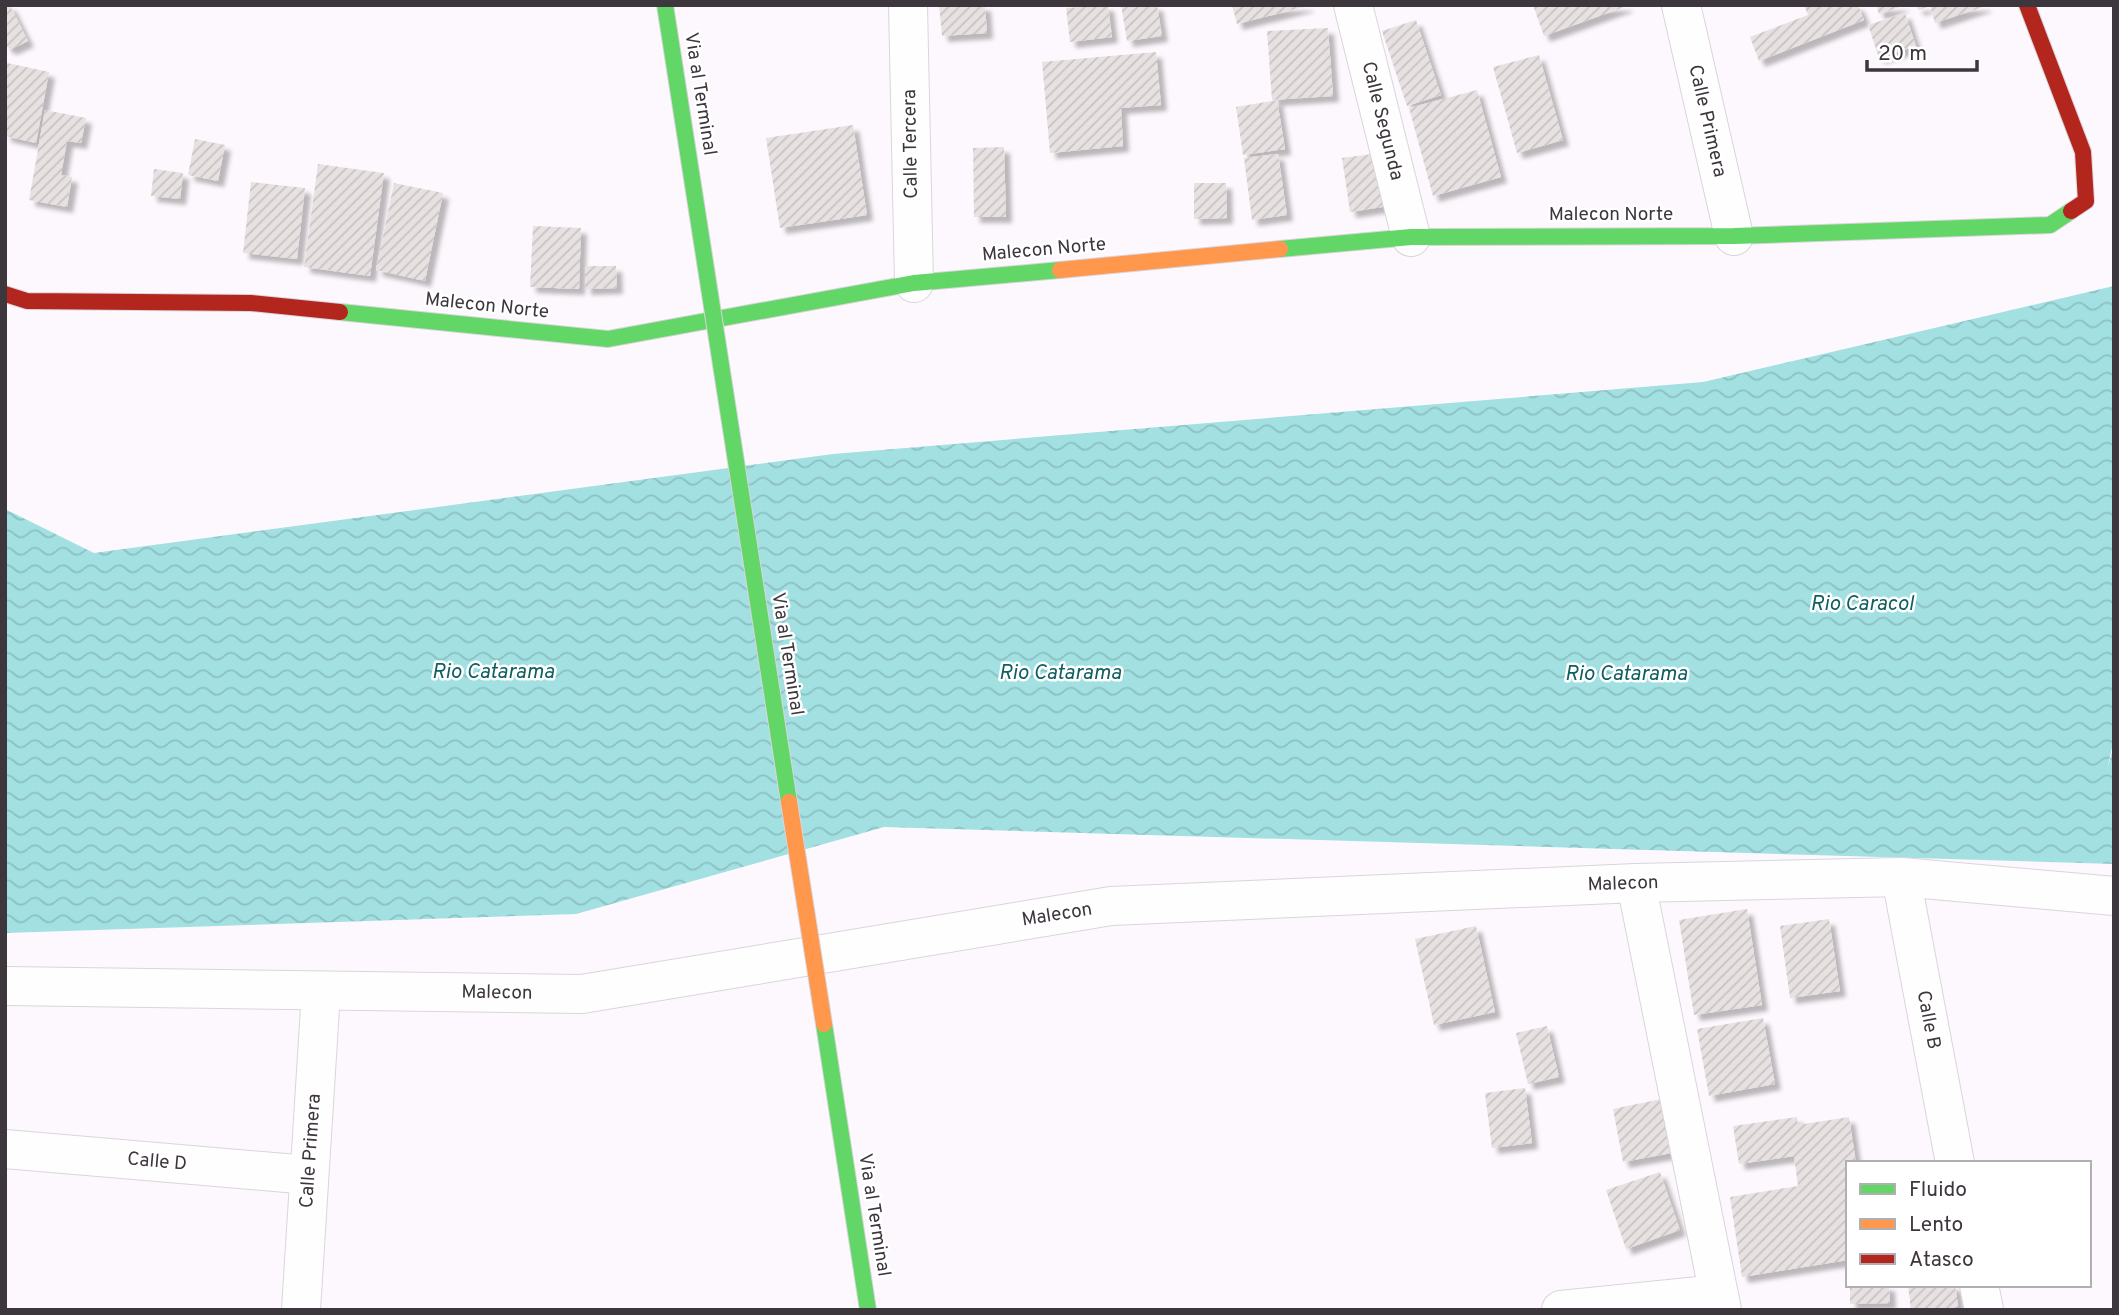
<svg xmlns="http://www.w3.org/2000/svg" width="2119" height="1315" font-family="Overpass,sans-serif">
	<defs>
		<pattern id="water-waves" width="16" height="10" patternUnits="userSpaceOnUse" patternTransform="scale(1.75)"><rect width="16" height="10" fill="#a2e0e2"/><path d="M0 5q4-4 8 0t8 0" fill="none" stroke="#8cc1c3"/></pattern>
		<pattern id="building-hatch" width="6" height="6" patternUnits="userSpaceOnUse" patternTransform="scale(1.75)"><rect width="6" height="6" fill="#e8e1e2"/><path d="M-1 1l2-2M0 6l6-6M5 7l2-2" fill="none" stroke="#c8c2c3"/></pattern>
		<filter id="shadow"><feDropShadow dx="6" dy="6" stdDeviation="2" flood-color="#0004"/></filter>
	</defs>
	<rect width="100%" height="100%" fill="#fdf8fd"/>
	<path fill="url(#water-waves)" d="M2114 286V739L2107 770 2114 745V864L884 827 576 914 5 933V509L94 553 833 454 1703 382Z"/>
	<path fill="url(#building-hatch)" filter="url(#shadow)" d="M5 5H10L28 41 11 49 5 46Z
		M939 5H985L987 33 942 36Z
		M1108 5 1112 37 1070 42 1066 8Z
		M1121 5H1157L1162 36 1127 41Z
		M1232 5H1308V6L1237 24Z
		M1533 5H1627V6L1544 36Z
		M1804 5H1858L1864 20 1759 61 1750 37 1808 15Z
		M1876 5H1903V6L1879 14Z
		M1915 5H1985L1986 6 1935 23 1930 6 1919 10Z
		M1905 13 1916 46 1879 58 1868 25Z
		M1416 20 1441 95 1407 106 1382 31Z
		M1328 28 1333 96 1272 100 1267 31Z
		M1156 52 1161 105 1121 108 1123 146 1050 153 1042 62Z
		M1539 55 1563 140 1517 153 1493 67Z
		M7 63 49 72 36 143 5 136Z
		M1477 90 1501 177 1433 196 1409 108Z
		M1277 100 1285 149 1243 155 1236 107Z
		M45 110 86 118 81 143 67 141 61 175 72 177 67 207 29 200Z
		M853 125 867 215 780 228 766 138Z
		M195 139 225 145 218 181 188 175Z
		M1004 147 1006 217H974L973 148Z
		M1387 152 1395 205 1350 212 1342 158Z
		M1278 154 1287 215 1252 220 1244 158Z
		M318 164 384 173 370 276 304 267Z
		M154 169 183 173 180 199 151 196Z
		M251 182 305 188 297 259 243 253Z
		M394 183 443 193 425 281 376 270Z
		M1194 183H1226L1227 218 1194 219Z
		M533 226 581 228 579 289 530 287Z
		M585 266H616L617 288 585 289Z
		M1747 909 1762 1005 1694 1015 1679 920Z
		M1829 919 1840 991 1790 998 1780 926Z
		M1476 926 1495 1012 1434 1025 1415 939Z
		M1763 1018 1775 1084 1709 1096 1697 1029Z
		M1547 1026 1559 1077 1528 1084 1516 1033Z
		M1525 1088 1532 1143 1492 1148 1485 1093Z
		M1666 1098 1677 1152 1623 1162 1613 1109Z
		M1797 1117 1798 1125 1849 1117 1856 1163H1848V1260L1742 1277 1730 1197 1798 1186 1794 1156 1739 1164 1733 1126Z
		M1660 1172 1680 1230 1626 1249 1606 1190Z
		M1850 1285H1889L1890 1303 1850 1304Z
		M1908 1285H1955L1958 1306 1949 1310H1911Z"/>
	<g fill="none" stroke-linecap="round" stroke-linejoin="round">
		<g stroke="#dad5da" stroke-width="40">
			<path id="street" d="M908 5 914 283
				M1353 5 1411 237
				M1681 5 1734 236
				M1901 877 1955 1163
				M1636 883 1722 1310
				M5 986 582 994 1111 906 1636 883 1901 877 2114 896
				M5 1149 309 1175
				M1979 1285 1984 1310
				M301 1310 321 992
				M1561 1310 1719 1294"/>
		</g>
		<g stroke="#dad5da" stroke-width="18">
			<path id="fast" d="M1280 249 1411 237 1734 236 2050 225 2071 211
				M340 312 608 339 914 283 1060 270"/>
		</g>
		<g stroke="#dad5da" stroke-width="18">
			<path id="slow" d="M1060 270 1280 249"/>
		</g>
		<g stroke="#dad5da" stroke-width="18">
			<path id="jam" d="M2027 5 2083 152 2086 201 2071 211
				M5 294 27 301 251 303 340 312"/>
		</g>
		<use href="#street" stroke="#fffeff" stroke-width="38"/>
		<use href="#fast" stroke="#63d668" stroke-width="16"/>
		<use href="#slow" stroke="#ff974d" stroke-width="16"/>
		<use href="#jam" stroke="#b3261e" stroke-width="16"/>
		<g stroke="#dad5da" stroke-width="18" stroke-linecap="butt">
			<path id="fast-bridge" d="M665 5 789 802
				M824 1024 868 1310"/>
		</g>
		<g stroke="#dad5da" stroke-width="18" stroke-linecap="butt">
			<path id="slow-bridge" d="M789 802 824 1024"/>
		</g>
		<use href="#fast-bridge" stroke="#63d668" stroke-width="16"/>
		<use href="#slow-bridge" stroke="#ff974d" stroke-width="16"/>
	</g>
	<g text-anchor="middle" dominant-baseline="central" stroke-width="5" stroke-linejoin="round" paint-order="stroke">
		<g font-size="19" fill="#3d363d" stroke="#fff">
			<text transform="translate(700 94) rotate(81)">Via al Terminal</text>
			<text transform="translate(1382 121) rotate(76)">Calle Segunda</text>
			<text transform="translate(1707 121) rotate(77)">Calle Primera</text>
			<text transform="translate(911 144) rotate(-91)">Calle Tercera</text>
			<text x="1611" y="215">Malecon Norte</text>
			<text transform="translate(1044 250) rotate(-5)">Malecon Norte</text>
			<text transform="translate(487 306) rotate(6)">Malecon Norte</text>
			<text transform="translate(787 654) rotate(81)">Via al Terminal</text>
			<text transform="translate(1623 884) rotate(-2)">Malecon</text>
			<text transform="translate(1057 915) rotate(-9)">Malecon</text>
			<text transform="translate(497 993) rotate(1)">Malecon</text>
			<text transform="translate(1928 1020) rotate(79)">Calle B</text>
			<text transform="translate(311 1151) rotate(-86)">Calle Primera</text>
			<text transform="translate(157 1162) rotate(5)">Calle D</text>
			<text transform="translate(874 1215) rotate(81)">Via al Terminal</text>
		</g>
		<g font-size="21" font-style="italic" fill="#0f5e60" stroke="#fff">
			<text x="1862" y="604">Rio Caracol</text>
			<text x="493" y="672">Rio Catarama</text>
			<text x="1060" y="673">Rio Catarama</text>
			<text x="1626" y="674">Rio Catarama</text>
		</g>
	</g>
	<rect width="2119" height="1315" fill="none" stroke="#3d363d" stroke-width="14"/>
	<rect x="1846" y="1161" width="245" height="126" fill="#ffffff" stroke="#b1afb1" stroke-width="2"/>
	<rect x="1860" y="1184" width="35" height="10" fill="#63d668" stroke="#b1afb1" stroke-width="2"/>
	<text x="1909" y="1196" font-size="21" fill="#3d363d">Fluido</text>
	<rect x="1860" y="1219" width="35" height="10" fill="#ff974d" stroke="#b1afb1" stroke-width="2"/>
	<text x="1909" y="1231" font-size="21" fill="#3d363d">Lento</text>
	<rect x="1860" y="1254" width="35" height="10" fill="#b3261e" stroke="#b1afb1" stroke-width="2"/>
	<text x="1909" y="1266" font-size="21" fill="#3d363d">Atasco</text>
	<path d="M1867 60v10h110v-10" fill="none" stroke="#3d363d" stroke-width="3.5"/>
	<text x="1878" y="60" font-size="21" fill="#3d363d" stroke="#ffffff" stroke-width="5" paint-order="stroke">20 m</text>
</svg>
